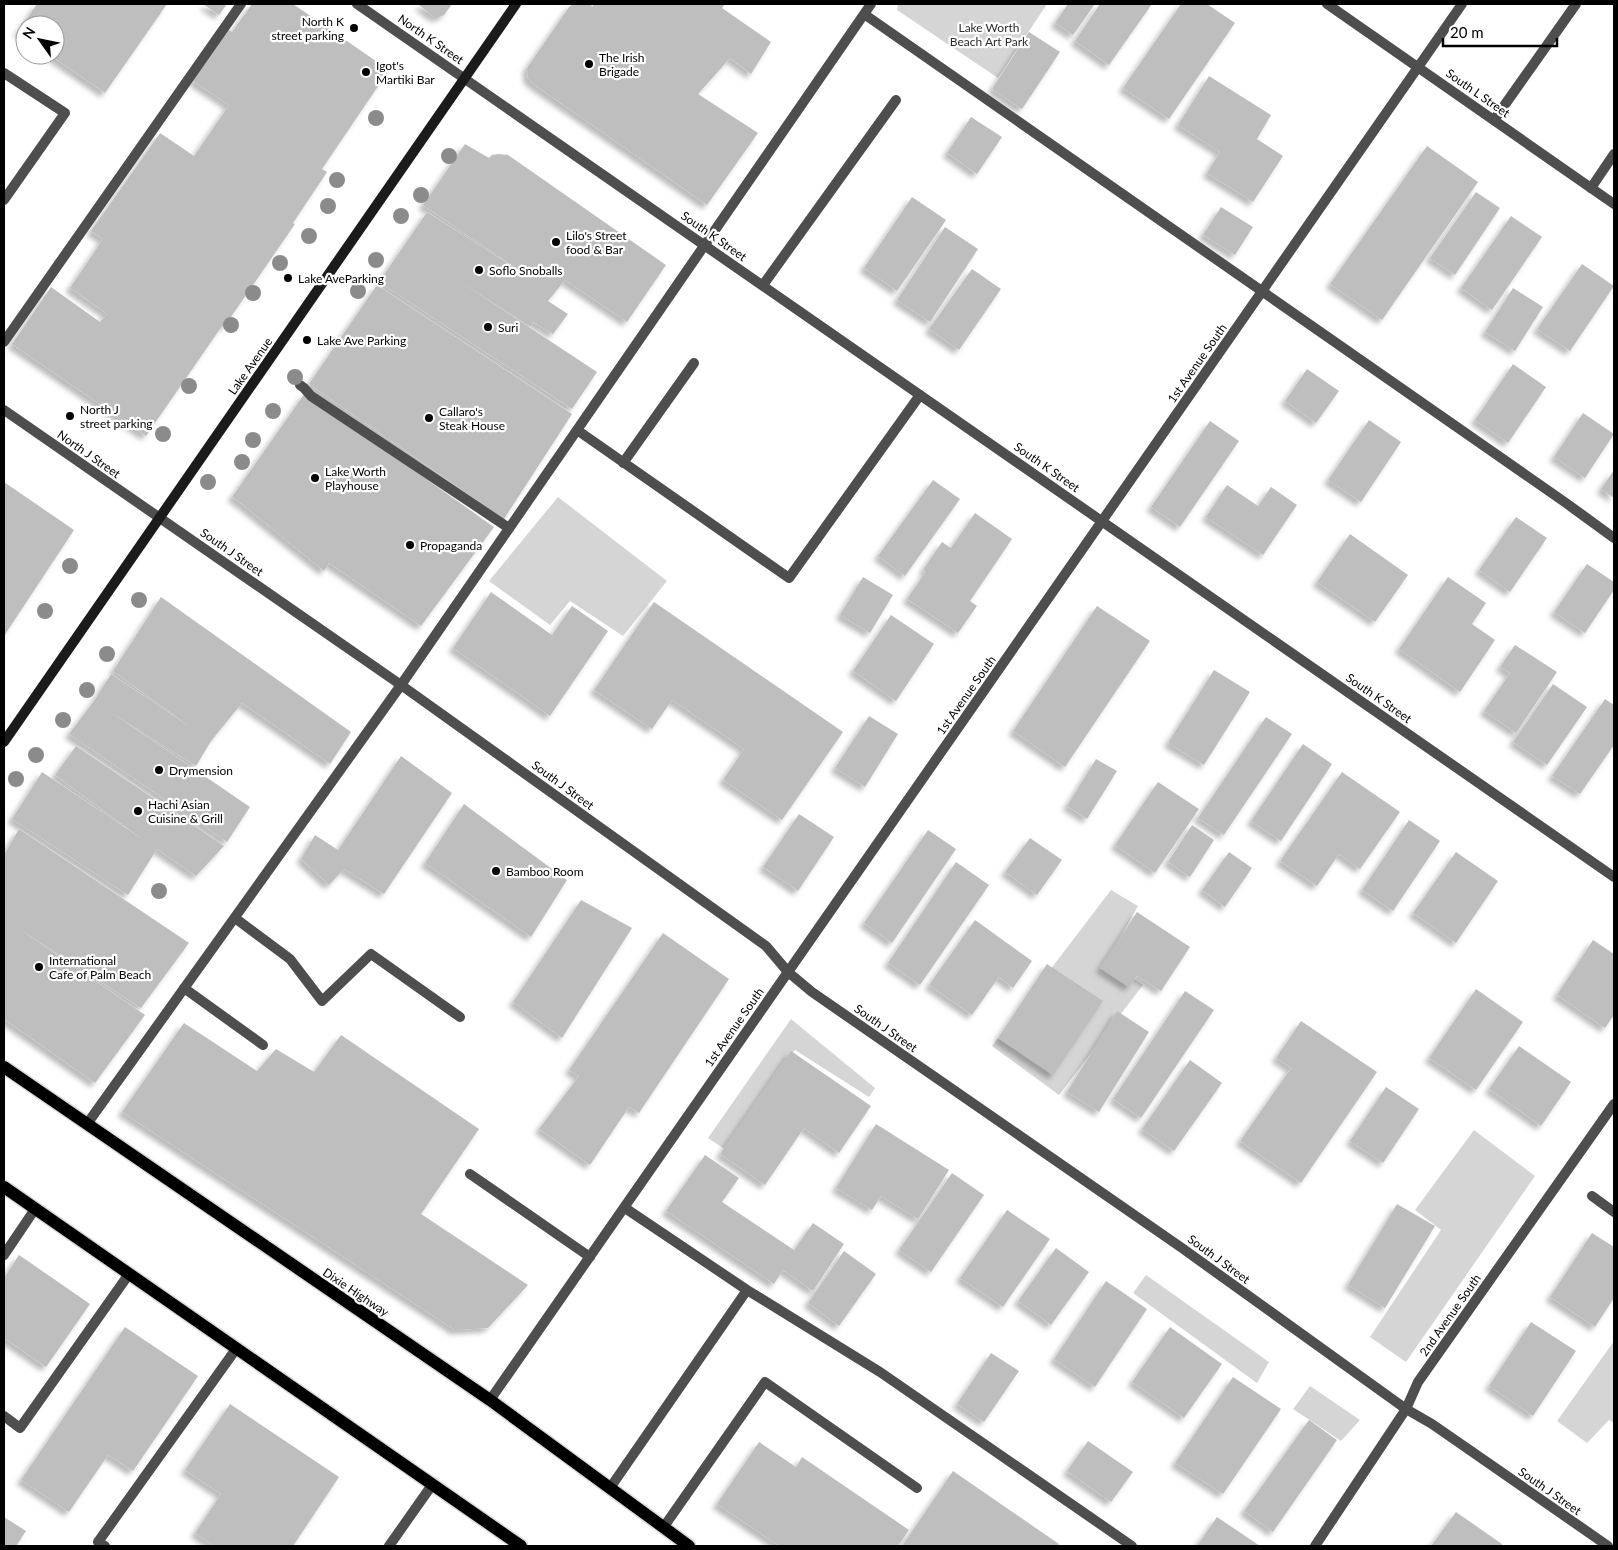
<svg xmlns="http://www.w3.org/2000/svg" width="1618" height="1550" font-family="Lato,sans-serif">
	<defs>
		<filter id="shadow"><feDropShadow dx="-4.5" dy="4.5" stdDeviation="2.5" flood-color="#0004"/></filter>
	</defs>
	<rect width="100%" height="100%" fill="#fff"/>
	<path fill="#d5d5d5" d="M898 4H1047L998 78 897 10Z
		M558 497 667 581 623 636 570 601 550 625 489 581Z
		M1111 890 1138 906 1107 961 1143 985 1059 1095 992 1046Z
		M791 1019 875 1088 869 1097 795 1050 726 1150 708 1138Z
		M1474 1130 1535 1176 1406 1362 1370 1337 1441 1230 1415 1210Z
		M1146 1275 1269 1362 1257 1383 1133 1293Z
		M1614 1341V1423L1609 1420 1587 1443 1557 1421Z
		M1310 1386 1360 1420 1341 1441 1293 1409Z"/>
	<path fill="#bebebe" filter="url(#shadow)" d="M37 4H167L105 93 50 55H55V25H25V37L18 32Z
		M203 4H227L219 15Z
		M252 4H293L389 70 322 169 327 172 293 223 295 224 224 327 222 326 146 436 12 344 51 287 100 322 107 314 70 288 103 239 91 231 160 133 194 156 229 105 193 81 229 30 232 32Z
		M418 4H452L444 15 439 17H434Z
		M573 4H591L592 7 594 4H725L722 8 771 42 751 74 730 58 698 94 758 133 707 205 536 86 528 79 527 68 569 7Z
		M1068 4H1095L1073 35 1055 23Z
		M1100 4H1152L1109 65 1075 41Z
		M1181 4H1207L1235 23 1169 119 1123 88Z
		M1029 32 1060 52 1022 109 992 89Z
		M1209 76 1271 115 1257 139 1283 156 1253 202 1207 173 1220 152 1178 125Z
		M971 117 1002 137 977 174 947 153Z
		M465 144 489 158 492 155 498 154 508 155 666 265 627 322 565 280 548 301 568 314 553 334 533 322 531 327 456 279 597 372 572 409 379 282 427 212 535 281 423 205Z
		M1427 146 1478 182 1382 320 1330 284Z
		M1476 192 1500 208 1455 275 1430 258Z
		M912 197 946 220 897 291 864 268Z
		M1221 207 1253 227 1235 255 1203 235Z
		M1511 216 1542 237 1492 310 1461 288Z
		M945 227 978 249 930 322 897 300Z
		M1582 264 1614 286 1570 351 1537 329Z
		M972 269 1001 289 959 350 929 329Z
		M377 285 572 414 504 519 309 384Z
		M1513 288 1543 307 1515 351 1485 332Z
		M1513 364 1546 387 1508 443 1475 420Z
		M1307 369 1339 391 1316 423 1285 401Z
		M305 393 494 527 421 626 329 563 324 571 243 505 232 497Z
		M1583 413 1614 434 1585 478 1554 457Z
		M1369 420 1401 442 1361 502 1328 480Z
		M1210 421 1239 441 1180 527 1151 507Z
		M1614 470V498L1601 489Z
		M933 480 960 499 905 576 878 556Z
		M4 482 74 530 4 636Z
		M1227 485 1258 506 1271 487 1297 505 1263 555 1206 517Z
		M975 513 1012 539 970 601 977 606 958 633 907 599 926 571 923 570 942 542 951 548Z
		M1516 517 1547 538 1510 592 1479 570Z
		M1350 534 1408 575 1375 622 1317 582Z
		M1587 564 1614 582V590L1585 633 1554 612Z
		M863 577 893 595 870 633 840 615Z
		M1448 577 1486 603 1472 624 1495 640 1460 692 1399 649Z
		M491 592 552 635 572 606 608 631 550 716 453 648Z
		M161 597 351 732 330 764 242 703 211 741 196 766 112 713 250 807 227 842 69 734 94 701 111 674 193 729 113 671Z
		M654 602 843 732 782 820 723 780 744 749 672 700 652 729 594 690Z
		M1097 606 1150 641 1065 767 1013 731Z
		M891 615 934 644 896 701 853 671Z
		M1515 645 1557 672 1516 733 1484 711 1510 673 1500 667Z
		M1214 670 1250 692 1204 765 1168 743Z
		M1553 684 1587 707 1547 765 1513 742Z
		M1605 699 1614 705V745L1580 794 1552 776Z
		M869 716 898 734 865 787 835 768Z
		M1266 717 1292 734 1224 835 1198 818Z
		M1303 744 1332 764 1281 841 1251 821Z
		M76 746 224 846 196 876 157 849 128 895 12 819 42 772 145 841 55 775Z
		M401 756 452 793 384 894 344 869 329 885 301 859 315 835 338 850Z
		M1096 759 1117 771 1087 819 1067 806Z
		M1342 772 1400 812 1360 869 1339 854 1317 886 1280 861Z
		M1158 782 1199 809 1155 873 1115 845Z
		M464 804 567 880 531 937 425 863Z
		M799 814 834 837 798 891 763 867Z
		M1409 820 1440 841 1393 911 1362 890Z
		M1192 825 1214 840 1190 877 1168 862Z
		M19 829 189 943 141 1008 18 928 145 1015 95 1083 4 1019V855Z
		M928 830 956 849 892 943 864 923Z
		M1030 838 1062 860 1037 895 1005 872Z
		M1229 852 1252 868 1225 907 1202 890Z
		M1456 852 1498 881 1456 943 1413 913Z
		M956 862 989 885 920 985 888 963Z
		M581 900 632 928 562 1038 513 1002Z
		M1137 912 1190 947 1161 991 1137 976 1129 987 1100 968Z
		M975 920 1032 961 1013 988 999 977 972 1015 929 985Z
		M663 933 729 979 639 1113 629 1107 590 1165 539 1129 579 1076 569 1070Z
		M1593 940 1614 954V1015L1605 1028 1557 995Z
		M1047 964 1103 1001 1053 1075 998 1038Z
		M1476 989 1523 1022 1476 1090 1429 1058Z
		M1185 991 1214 1010 1141 1118 1113 1099Z
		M1117 1011 1149 1032 1099 1112 1067 1092Z
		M1301 1021 1377 1072 1301 1183 1240 1141 1291 1068 1276 1058Z
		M184 1023 257 1071 276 1049 314 1072 341 1035 479 1129 421 1214 528 1285 488 1328 455 1330 122 1112Z
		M1519 1046 1571 1082 1541 1126 1489 1089Z
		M791 1051 871 1106 839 1153 804 1128 765 1185 720 1154Z
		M1190 1060 1222 1083 1174 1151 1142 1129Z
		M1386 1087 1419 1109 1383 1163 1350 1141Z
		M876 1124 949 1170 918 1219 881 1196 872 1210 836 1188Z
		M705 1155 739 1178 722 1202 794 1250 813 1223 844 1244 813 1291 783 1270 774 1284 666 1211Z
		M952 1173 984 1195 931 1272 899 1250Z
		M1397 1204 1435 1226 1385 1308 1348 1285Z
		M1007 1210 1050 1239 1003 1307 960 1278Z
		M1592 1233 1614 1247V1298L1595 1327 1550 1297Z
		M1056 1248 1089 1272 1051 1325 1018 1301Z
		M844 1251 876 1274 839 1326 808 1303Z
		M19 1255 90 1304 46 1367 4 1338V1278Z
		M1106 1281 1147 1309 1095 1387 1054 1359Z
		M1531 1322 1576 1351 1533 1416 1489 1386Z
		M125 1327 198 1376 133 1471 108 1455 69 1512 21 1480Z
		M1170 1327 1222 1364 1184 1418 1132 1382Z
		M991 1353 1019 1371 984 1422 957 1404Z
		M1233 1377 1281 1409 1223 1494 1175 1463Z
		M230 1404 339 1477 293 1546H214L195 1533 221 1494 185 1470Z
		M1309 1420 1337 1440 1273 1532 1244 1511Z
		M1088 1441 1133 1472 1111 1502 1067 1471Z
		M759 1442 796 1467 802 1457 909 1530 898 1546H779L717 1504Z
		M953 1471 1059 1544 1058 1546H902Z
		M1456 1512 1502 1544 1501 1546H1431Z
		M4 1517 26 1531 16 1546H4Z
		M1217 1517 1260 1546H1197Z"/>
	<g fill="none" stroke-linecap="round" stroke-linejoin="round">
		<g stroke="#dbdbdb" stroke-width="15">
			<path id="primary" d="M4 1067 490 1400 689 1546
				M4 1187 521 1546"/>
		</g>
		<path stroke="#4e4e4e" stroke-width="10" d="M864 14 1566 503 1614 538
			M4 73 65 113 4 200
			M1494 120 1576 4
			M1591 188 1614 154
			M763 285 896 100
			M4 342 241 4
			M300 385 304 388 311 396 509 528
			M577 430 789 578 920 395
			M623 463 694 363
			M235 918 290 959 322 1001 371 954 460 1017
			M184 988 263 1045
			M87 1124 401 685 871 4
			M470 1174 590 1257
			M1592 1196 1614 1212
			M4 1255 35 1209
			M747 1290 880 1372 1132 1546
			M4 1416 20 1428 129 1274
			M610 1488 747 1290 625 1208
			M663 1528 765 1382 917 1488
			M105 1546 98 1542 236 1349"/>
		<path stroke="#4e4e4e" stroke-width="10" d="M357 4 1614 877
			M1327 4 1614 204
			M4 410 401 685 766 946 788 972 812 992 1182 1248 1406 1409 1432 1424 1608 1546
			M490 1400 1462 4
			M389 1546 432 1485
			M1315 1546 1406 1409 1418 1382 1614 1104"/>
		<path stroke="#1b1b1b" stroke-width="10" d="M4 742 516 4"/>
		<use href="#primary" stroke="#000" stroke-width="12"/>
	</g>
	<g fill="#8b8b8b">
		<circle cx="376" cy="118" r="8"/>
		<circle cx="449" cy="156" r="8"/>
		<circle cx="337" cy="180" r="8"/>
		<circle cx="421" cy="195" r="8"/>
		<circle cx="328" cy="206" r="8"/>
		<circle cx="401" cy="216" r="8"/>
		<circle cx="309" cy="236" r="8"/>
		<circle cx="376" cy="260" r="8"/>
		<circle cx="280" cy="263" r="8"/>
		<circle cx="358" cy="291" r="8"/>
		<circle cx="253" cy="293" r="8"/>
		<circle cx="231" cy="325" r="8"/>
		<circle cx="295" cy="377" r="8"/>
		<circle cx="189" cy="386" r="8"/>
		<circle cx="273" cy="411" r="8"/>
		<circle cx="163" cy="434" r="8"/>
		<circle cx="253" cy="440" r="8"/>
		<circle cx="242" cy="462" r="8"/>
		<circle cx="208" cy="482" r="8"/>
		<circle cx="70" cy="566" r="8"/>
		<circle cx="139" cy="600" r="8"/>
		<circle cx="45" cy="611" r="8"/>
		<circle cx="107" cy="654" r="8"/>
		<circle cx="87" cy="690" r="8"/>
		<circle cx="63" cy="720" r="8"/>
		<circle cx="36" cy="755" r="8"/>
		<circle cx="16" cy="779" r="8"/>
		<circle cx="159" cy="891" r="8"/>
	</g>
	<g fill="#000" stroke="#fff" stroke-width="2">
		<circle cx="354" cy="28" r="5"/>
		<circle cx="589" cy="64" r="5"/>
		<circle cx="366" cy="72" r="5"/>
		<circle cx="556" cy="242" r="5"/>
		<circle cx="479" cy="270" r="5"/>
		<circle cx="288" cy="278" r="5"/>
		<circle cx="488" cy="327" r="5"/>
		<circle cx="307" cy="340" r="5"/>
		<circle cx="70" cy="416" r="5"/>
		<circle cx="429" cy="418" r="5"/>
		<circle cx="315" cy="478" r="5"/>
		<circle cx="410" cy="545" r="5"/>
		<circle cx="159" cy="770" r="5"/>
		<circle cx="138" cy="811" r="5"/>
		<circle cx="496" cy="871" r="5"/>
		<circle cx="39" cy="967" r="5"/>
	</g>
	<g text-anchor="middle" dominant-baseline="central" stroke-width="4.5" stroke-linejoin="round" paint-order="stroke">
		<g font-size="12" fill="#000" stroke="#fff" text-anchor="start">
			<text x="344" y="21" text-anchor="end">North K<tspan x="344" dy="14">street parking</tspan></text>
			<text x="599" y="57">The Irish<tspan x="599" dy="14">Brigade</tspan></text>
			<text x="376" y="65">Igot's<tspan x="376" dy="14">Martiki Bar</tspan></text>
			<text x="566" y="235">Lilo's Street<tspan x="566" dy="14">food &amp; Bar</tspan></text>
			<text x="489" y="270">Soflo Snoballs</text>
			<text x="298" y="278">Lake AveParking</text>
			<text x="498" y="327">Suri</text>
			<text x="317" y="340">Lake Ave Parking</text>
			<text x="80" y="409">North J<tspan x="80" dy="14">street parking</tspan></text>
			<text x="439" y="411">Callaro's<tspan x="439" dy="14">Steak House</tspan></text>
			<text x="325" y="471">Lake Worth<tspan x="325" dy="14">Playhouse</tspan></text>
			<text x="420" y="545">Propaganda</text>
			<text x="169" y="770">Drymension</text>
			<text x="148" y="804">Hachi Asian<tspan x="148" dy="14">Cuisine &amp; Grill</tspan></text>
			<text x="506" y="871">Bamboo Room</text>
			<text x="49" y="960">International<tspan x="49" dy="14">Cafe of Palm Beach</tspan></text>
		</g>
		<g font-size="12" fill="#2c2c2c" stroke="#fff">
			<text x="989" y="27">Lake Worth<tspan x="989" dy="14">Beach Art Park</tspan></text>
		</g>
		<g font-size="12" fill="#000" stroke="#fff">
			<text transform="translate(431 39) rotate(35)">North K Street</text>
			<text transform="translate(1478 93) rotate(35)">South L Street</text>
			<text transform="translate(714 236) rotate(35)">South K Street</text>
			<text transform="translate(1197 363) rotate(-55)">1st Avenue South</text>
			<text transform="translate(250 366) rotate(-55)">Lake Avenue</text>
			<text transform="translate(89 454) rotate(35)">North J Street</text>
			<text transform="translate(1047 467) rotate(35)">South K Street</text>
			<text transform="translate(232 552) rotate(35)">South J Street</text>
			<text transform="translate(966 695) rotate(-55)">1st Avenue South</text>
			<text transform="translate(1379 698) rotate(35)">South K Street</text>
			<text transform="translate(563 785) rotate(36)">South J Street</text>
			<text transform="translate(734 1027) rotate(-55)">1st Avenue South</text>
			<text transform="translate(886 1028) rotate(35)">South J Street</text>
			<text transform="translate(1219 1259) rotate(36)">South J Street</text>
			<text transform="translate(356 1292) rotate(34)">Dixie Highway</text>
			<text transform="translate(1450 1315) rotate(-55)">2nd Avenue South</text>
			<text transform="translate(1550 1491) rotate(35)">South J Street</text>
		</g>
	</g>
	<rect width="1618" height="1550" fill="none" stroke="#000000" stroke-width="10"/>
	<g transform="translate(40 40) rotate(303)"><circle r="24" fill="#ffffff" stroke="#999999"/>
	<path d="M0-4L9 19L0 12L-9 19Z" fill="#000000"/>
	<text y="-8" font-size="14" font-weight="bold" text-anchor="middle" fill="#000000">N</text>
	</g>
	<path d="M1443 38v8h114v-8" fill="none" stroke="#000000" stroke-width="2.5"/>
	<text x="1450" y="38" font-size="15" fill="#000000" stroke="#ffffff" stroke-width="4" paint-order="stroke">20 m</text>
</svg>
